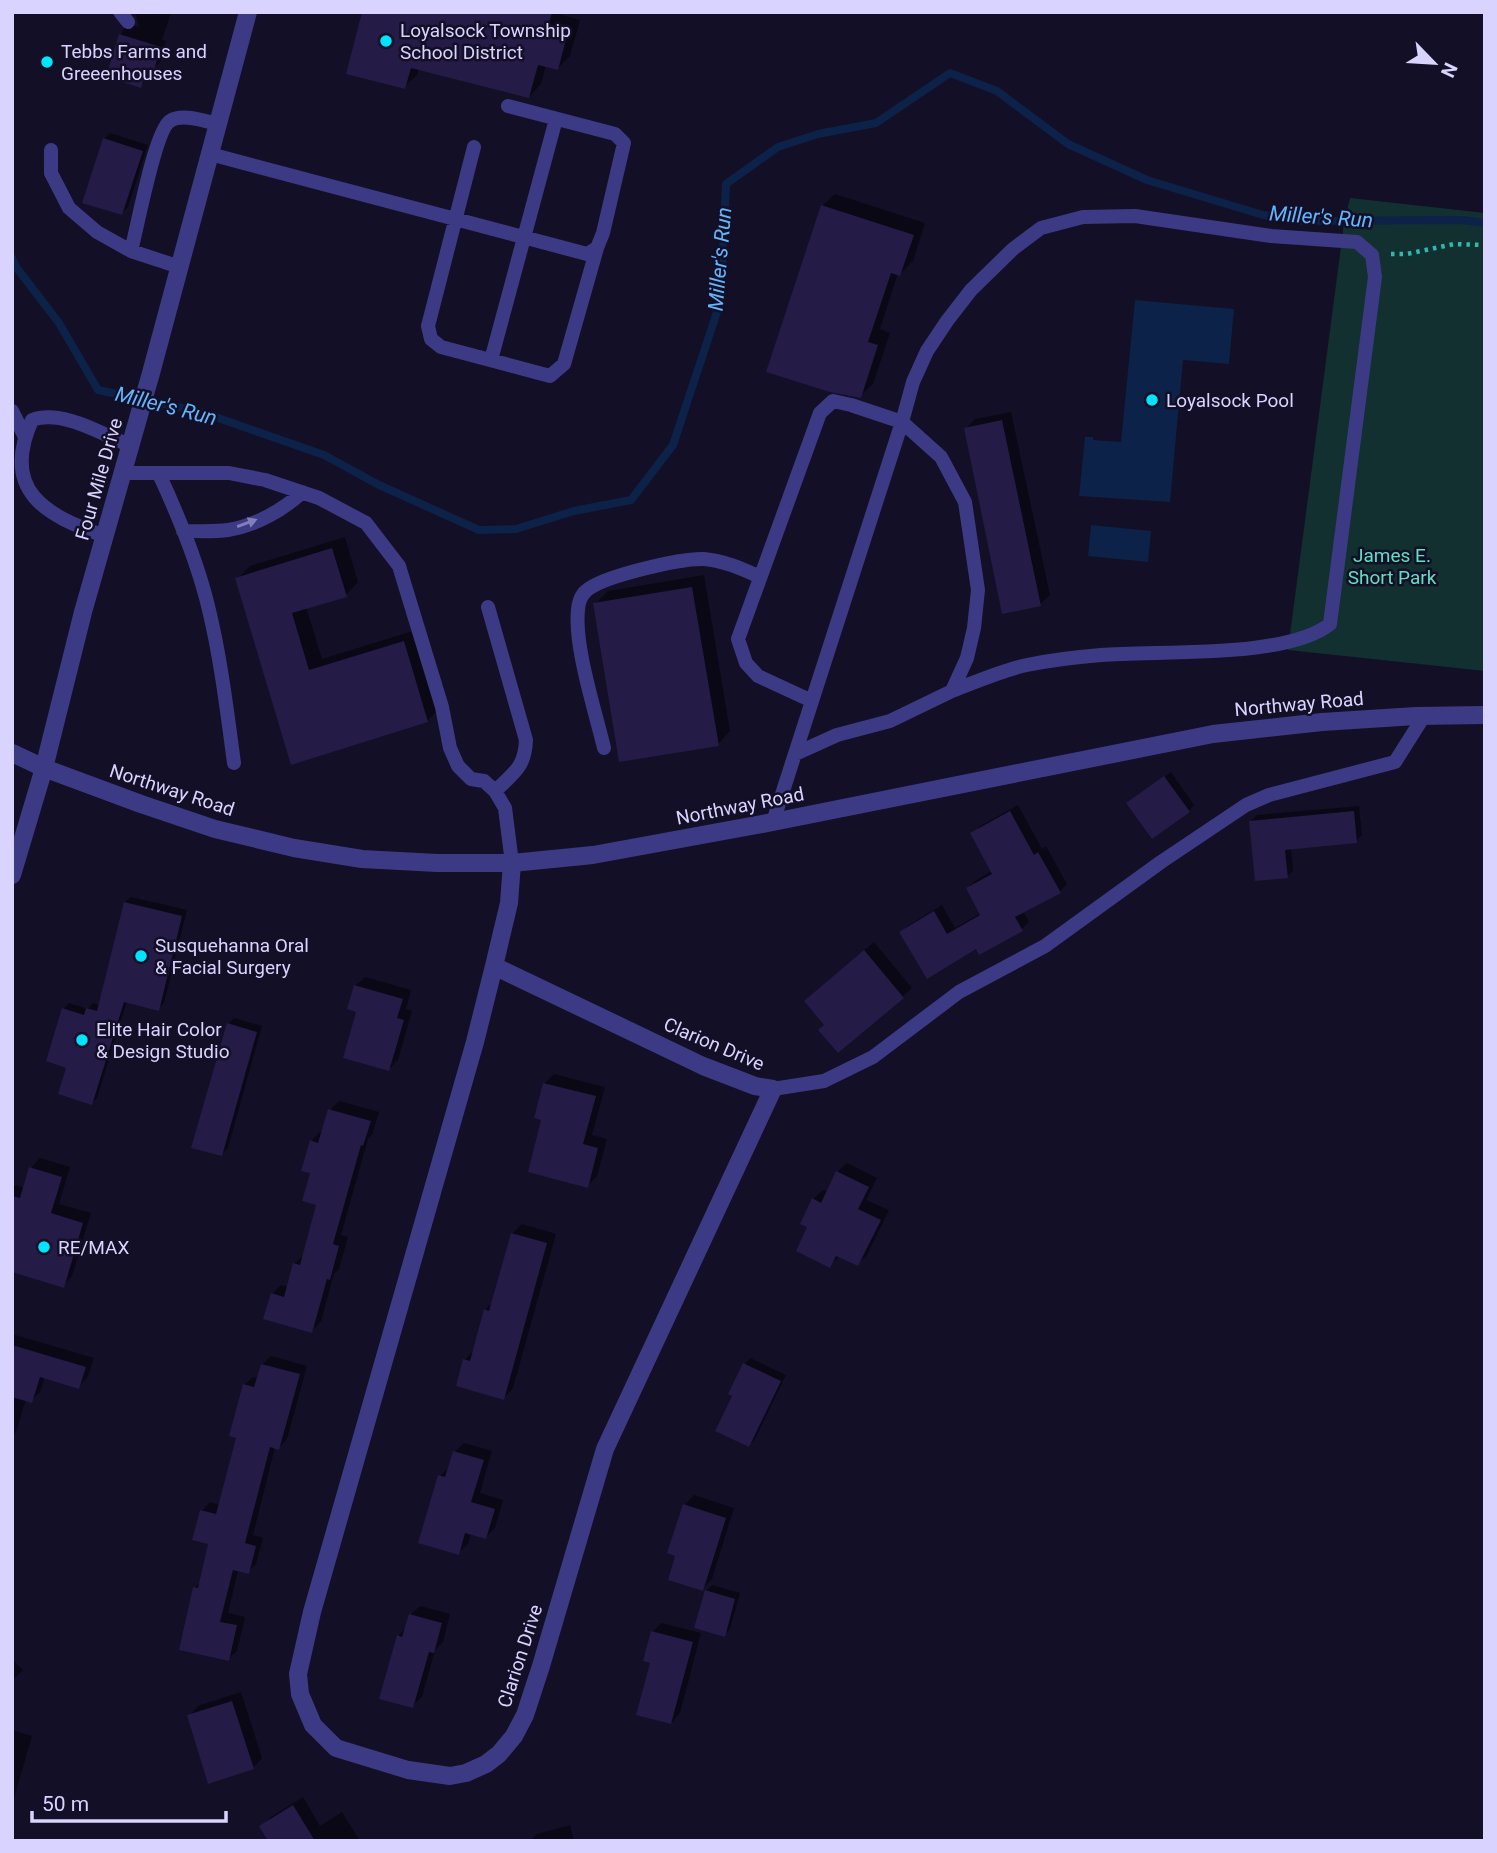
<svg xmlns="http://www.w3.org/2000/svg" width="1497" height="1853" font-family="Roboto,sans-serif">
	<rect width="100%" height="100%" fill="#130f26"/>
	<path fill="#12302f" d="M1350 198 1485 213V671L1288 650 1344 224Z"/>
	<path fill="#0c2248" d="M1135 300 1234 309 1229 364 1183 360 1170 502 1079 496 1085 437H1093V440L1121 442Z
		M1091 525 1151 531 1148 562 1088 556Z"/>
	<path fill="#0007" d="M135 12H171L162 40 166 41 160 62 154 68 150 67 146 80 140 86 108 76 123 30 129 24 139 27Z
		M364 12H560L559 14 580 20 570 56 558 68 546 65 541 84 529 97 419 68 417 75 404 87Z
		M110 133 148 145 128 207 122 213 104 139Z
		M835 194 925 223 913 261 900 274 898 273 880 329 890 333 873 384 860 396 822 206Z
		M1011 412 1050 595 1040 604 966 429 975 419Z
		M345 537 358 582 346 595 306 607 322 659 416 630 440 708 427 721 292 762 237 579 250 566Z
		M704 575 730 731 718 744 595 604 608 591Z
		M1171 772 1194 805 1189 811 1134 798Z
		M1018 805 1042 849 1046 846 1067 884 1060 891 1023 911 1029 922 1021 930 976 947 901 932 909 925 942 905 955 928 981 913 968 888 975 881 992 871 972 834 980 826Z
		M1359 806 1362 835 1356 841 1291 847 1293 871 1287 876 1251 821 1257 815Z
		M131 897 187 910 164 1003 158 1009 127 1001 97 1098 92 1103 68 1067 48 1060 64 1008 69 1003 88 1009 93 1003 100 1006 125 902Z
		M874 942 912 988 902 997 815 992Z
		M365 977 411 990 406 1009 412 1011 398 1060 389 1069 358 1010 355 986Z
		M234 1018 262 1026 228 1148 222 1154 228 1024Z
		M554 1074 605 1087 592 1135 607 1139 597 1176 587 1186 543 1119 536 1117 545 1083Z
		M339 1101 379 1112 372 1135 368 1139 341 1235 348 1237 339 1269 334 1274 321 1321 312 1331 272 1294 281 1285 288 1287 294 1264 305 1254 318 1203 312 1172 311 1141 320 1132 323 1133 330 1110Z
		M40 1158 70 1167 59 1204 91 1213 72 1276 63 1286 12 1270V1187L15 1185 25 1188 31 1168Z
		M847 1163 877 1178 866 1200 889 1210 867 1255 857 1264 839 1257 829 1266 810 1226 813 1199 823 1190 828 1192 837 1172Z
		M522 1224 556 1234 513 1388 504 1398 465 1360 474 1350 485 1310 493 1302 512 1234Z
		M12 1334 94 1358 87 1378 78 1387 45 1376 40 1392 31 1401 26 1399 16 1432 12 1436Z
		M271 1356 307 1366 287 1439 279 1448 275 1447 253 1535 263 1538 256 1564 248 1572 238 1570 228 1613 245 1617 237 1651 228 1659 195 1588 201 1581 211 1543 202 1511 210 1502 220 1505 238 1437 244 1385 253 1377 259 1378 262 1365Z
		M750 1358 786 1375 755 1439 749 1445 734 1395 745 1364Z
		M464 1443 492 1451 480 1493 503 1500 495 1528 486 1537 471 1533 468 1544 458 1553 440 1476 449 1467 455 1452Z
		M694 1495 734 1508 712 1579 702 1589 677 1554 684 1505Z
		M712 1585 740 1593 730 1629 724 1635 706 1591Z
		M420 1606 450 1614 443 1642 435 1650 422 1697 412 1706 398 1636 407 1627 410 1615Z
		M662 1623 701 1633 680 1713 671 1723 652 1662V1632Z
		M12 1659 23 1670 12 1681Z
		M241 1692 262 1758 253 1768 189 1716 198 1706Z
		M12 1730 32 1736 12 1805Z
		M303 1797 320 1826 342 1812 360 1841H270L262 1827 271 1817Z
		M570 1825 574 1841H530L537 1834Z"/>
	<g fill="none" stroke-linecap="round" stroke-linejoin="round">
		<path stroke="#0c2248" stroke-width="8" d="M12 258 16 267 59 323 98 390 201 412 324 455 379 485 479 530 516 529 574 511 631 500 673 445 720 303 726 184 778 147 818 134 876 123 950 73 997 91 1068 144 1147 180 1263 215 1303 221 1462 220 1485 223"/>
	</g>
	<path fill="#241b47" d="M362 12H552L548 27 568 32 558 70 538 65 529 98 411 68 405 89 346 74Z
		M119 34 161 47 154 70 147 68 141 88 106 77Z
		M103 138 143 151 122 215 82 203Z
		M821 205 914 235 900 276 891 273 868 342 878 345 861 398 830 392 766 372Z
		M1002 420 1041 606 1002 614 964 428Z
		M332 548 347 597 292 613 309 670 404 641 428 722 291 765 235 578Z
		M692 587 719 746 619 762 593 603Z
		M1164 776 1190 812 1152 839 1126 803Z
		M1010 811 1034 855 1038 852 1061 893 1015 917 1023 931 979 955 976 949 927 979 899 932 934 911 947 934 980 915 966 888 992 874 970 833Z
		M1354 811 1357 843 1285 850 1288 878 1255 881 1249 821Z
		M124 902 182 916 159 1011 124 1002 92 1105 58 1094 66 1068 46 1061 62 1008 84 1015 86 1008 97 1011Z
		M864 950 904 998 838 1053 818 1030 824 1025 804 1001Z
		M354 985 403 999 397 1018 404 1020 389 1071 343 1058 356 1012 347 1009Z
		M227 1023 257 1032 222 1156 191 1148Z
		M543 1083 596 1096 583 1144 598 1148 588 1188 528 1172 541 1120 534 1118Z
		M328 1109 371 1121 363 1146 361 1145 333 1244 339 1246 330 1280 327 1279 312 1333 263 1319 271 1293 284 1297 293 1263 300 1265 316 1205 302 1201 310 1173 301 1171 310 1140 318 1143Z
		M29 1167 62 1177 51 1213 83 1223 64 1288 12 1272V1196L20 1198Z
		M836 1171 869 1187 858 1209 881 1220 858 1266 836 1256 830 1268 796 1251 807 1227 800 1224 812 1198 821 1203Z
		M511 1233 547 1243 504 1400 456 1386 463 1359 470 1361 484 1309 489 1311Z
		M12 1345 86 1367 79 1389 40 1377 32 1403 12 1397Z
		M743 1363 781 1381 749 1447 715 1431 732 1396 728 1394Z
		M261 1364 300 1374 279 1450 270 1447 245 1543 256 1546 249 1574 233 1570 220 1622 237 1625 229 1661 179 1650 193 1587 198 1588 208 1544 192 1540 200 1510 216 1514 236 1438 229 1436 243 1384 254 1387Z
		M453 1451 484 1460 471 1502 495 1509 486 1539 465 1533 459 1555 418 1543 438 1475 445 1477Z
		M683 1504 726 1518 703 1591 668 1580 675 1556 667 1553Z
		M705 1590 735 1599 725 1637 694 1628Z
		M409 1614 442 1623 434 1653 429 1652 413 1708 379 1699 397 1635 402 1637Z
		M651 1631 693 1642 671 1724 636 1715 650 1663 643 1661Z
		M232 1701 254 1769 208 1784 187 1715Z
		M293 1805 315 1841H268L259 1826Z"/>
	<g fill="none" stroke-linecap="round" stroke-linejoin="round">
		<path stroke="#2fb8b0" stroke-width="4.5" stroke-dasharray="3.5 5" stroke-linecap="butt" d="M1391 254H1407L1454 244 1485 245"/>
		<path stroke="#3d3a85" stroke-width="14" d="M120 12 128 22
			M474 147 428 326 431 339 441 347 550 376 564 364 597 248
			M51 150V173L69 208 97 232 131 251 180 267
			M210 154 587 254 597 248 603 233 624 143 615 134 508 106
			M131 251C137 229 155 130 170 121 182 113 204 121 218 124
			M491 360 556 119
			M12 411 24 435
			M123 473H229L265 480 319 498 366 523 399 566 442 707 450 748 458 766 471 779 484 781 495 791 505 808 512 863
			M159 474C179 517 198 563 209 610 221 660 227 711 234 763
			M183 531C198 531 214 532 228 530 254 526 284 510 302 492
			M105 536C46 516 0 491 32 420 62 409 102 434 131 446
			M488 607 526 740C525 767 514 773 495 791
			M812 701 758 676 746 663 738 639 820 413 833 401 851 405 902 422 913 382 927 351 947 321 971 290 1013 249 1041 228 1083 217 1135 216 1271 236 1357 242 1372 255 1375 277 1330 624C1286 659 1159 650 1101 655 1077 657 1051 660 1027 665 1002 670 976 682 952 691
			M604 748C595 710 574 646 578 610 578 604 581 595 586 591 602 576 682 558 704 559 725 561 742 569 760 577
			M773 822 902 422 941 457 965 502 978 590 974 628 967 658 952 691 890 721 837 735 795 754
			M773 1089 824 1081 873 1057 959 992 1045 946 1161 862 1246 805 1269 795 1395 762 1424 716"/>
		<path stroke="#3d3a85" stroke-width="18" d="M494 966 703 1066 755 1086 773 1089 605 1449 541 1666 525 1715 514 1736 499 1754 486 1764 466 1773 450 1776 408 1770 336 1748 313 1725 300 1694 298 1674 312 1612 475 1042Z
			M494 966 509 903 512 863"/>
		<path stroke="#3d3a85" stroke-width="18" d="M12 753 44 768 141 804 215 829 294 848 362 859 437 863H512L593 855 773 822 1213 734 1322 722 1416 716 1485 715
			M12 875 44 768 83 612 151 373 248 12"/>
	</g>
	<defs><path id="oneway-solid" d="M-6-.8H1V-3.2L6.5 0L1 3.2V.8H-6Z" transform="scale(1.75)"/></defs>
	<use fill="#837fbc" href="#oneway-solid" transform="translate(247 523) rotate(-20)"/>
	<g fill="#00e5ff" stroke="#130f26" stroke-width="2.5">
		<circle cx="386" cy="41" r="7"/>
		<circle cx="47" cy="62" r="7"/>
		<circle cx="1152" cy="400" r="7"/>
		<circle cx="141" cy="956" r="7"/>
		<circle cx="82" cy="1040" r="7"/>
		<circle cx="44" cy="1247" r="7"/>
	</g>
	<g text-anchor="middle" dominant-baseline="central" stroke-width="5" stroke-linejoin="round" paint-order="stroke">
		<g font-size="19" fill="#d9d4ff" stroke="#130f26" text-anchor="start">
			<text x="400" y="30">Loyalsock Township<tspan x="400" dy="22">School District</tspan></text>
			<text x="61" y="51">Tebbs Farms and<tspan x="61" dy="22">Greeenhouses</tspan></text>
			<text x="1166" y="400">Loyalsock Pool</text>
			<text x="155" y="945">Susquehanna Oral<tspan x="155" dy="22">&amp; Facial Surgery</tspan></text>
			<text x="96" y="1029">Elite Hair Color<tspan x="96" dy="22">&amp; Design Studio</tspan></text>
			<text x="58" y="1247">RE/MAX</text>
		</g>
		<g font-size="19" fill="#d9d4ff" stroke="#130f26">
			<text transform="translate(99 479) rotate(-74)">Four Mile Drive</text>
			<text transform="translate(1299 704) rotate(-5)">Northway Road</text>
			<text transform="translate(172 790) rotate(18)">Northway Road</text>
			<text transform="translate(740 806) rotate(-11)">Northway Road</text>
			<text transform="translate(714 1044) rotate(23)">Clarion Drive</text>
			<text transform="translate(520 1656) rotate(-72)">Clarion Drive</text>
		</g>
		<g font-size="19" fill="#5fe0c0" stroke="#130f26">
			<text x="1392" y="555">James E.<tspan x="1392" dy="22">Short Park</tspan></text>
		</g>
		<g font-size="21" font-style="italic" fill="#62b6ff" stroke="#130f26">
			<text transform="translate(1321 217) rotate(4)">Miller's Run</text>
			<text transform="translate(720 259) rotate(-85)">Miller's Run</text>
			<text transform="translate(166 406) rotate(14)">Miller's Run</text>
		</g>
	</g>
	<rect width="1497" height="1853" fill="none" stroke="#d9d4ff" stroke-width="28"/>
	<g transform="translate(1434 63) rotate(115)" stroke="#130f26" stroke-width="5" paint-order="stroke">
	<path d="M0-5L12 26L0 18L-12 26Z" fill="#d9d4ff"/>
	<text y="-10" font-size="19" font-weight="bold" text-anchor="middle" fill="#d9d4ff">N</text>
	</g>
	<path d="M32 1811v10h194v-10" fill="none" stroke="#d9d4ff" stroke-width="3.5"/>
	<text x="42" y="1811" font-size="21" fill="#d9d4ff" stroke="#130f26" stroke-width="5" paint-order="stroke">50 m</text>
</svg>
